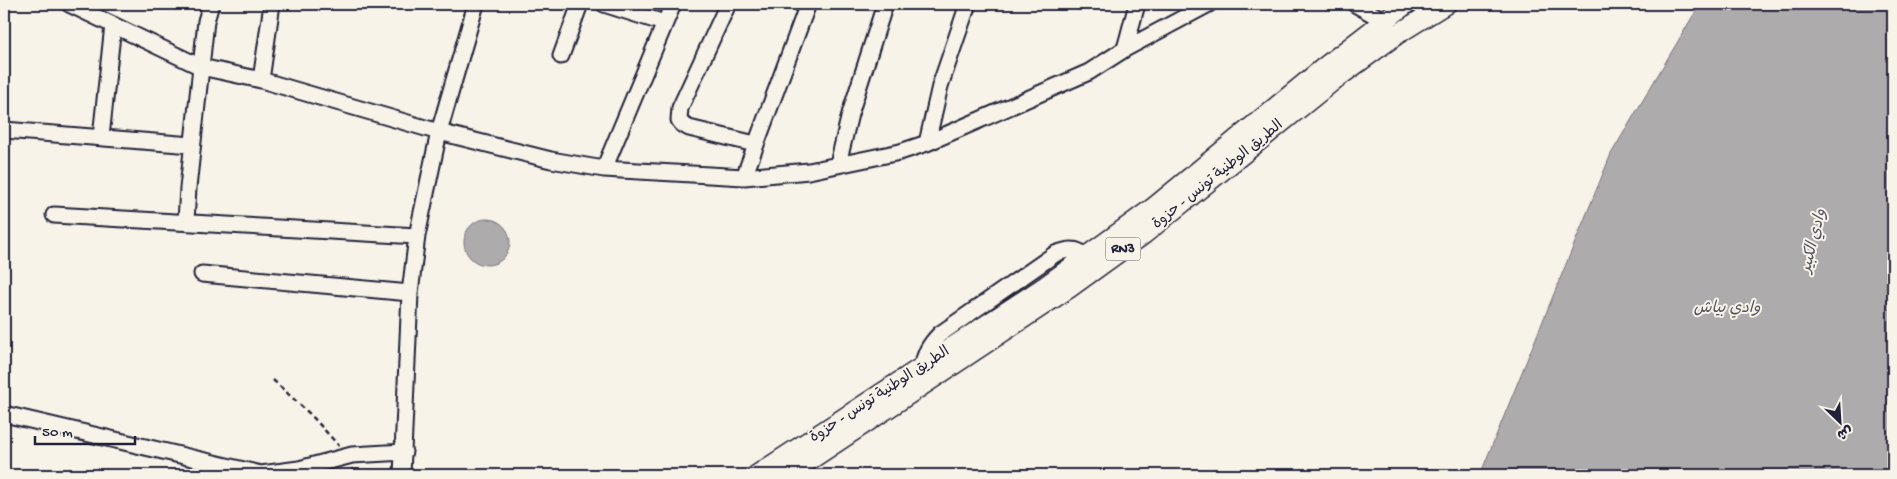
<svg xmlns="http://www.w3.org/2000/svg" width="1897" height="479" font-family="'Gochi Hand','Playpen Sans Arabic',sans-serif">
	<rect width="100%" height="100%" fill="#f7f3e8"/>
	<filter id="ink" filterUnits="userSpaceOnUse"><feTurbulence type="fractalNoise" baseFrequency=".02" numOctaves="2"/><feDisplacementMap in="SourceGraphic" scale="10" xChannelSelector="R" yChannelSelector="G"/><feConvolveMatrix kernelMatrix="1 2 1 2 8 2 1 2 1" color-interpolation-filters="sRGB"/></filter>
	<g filter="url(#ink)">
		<path fill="#aeabad" stroke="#76747f" d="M1700 4H1893V475H1480L1611 154Z
			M464 242a23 23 0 1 1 46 0a23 23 0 1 1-46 0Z"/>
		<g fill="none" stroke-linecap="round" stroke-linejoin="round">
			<g stroke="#22223b" stroke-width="19">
				<path id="minor" d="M69 4 201 67 261 80 439 132 551 160 604 169 744 177 809 171 900 152 927 143 1089 72 1125 49 1209 4
					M604 4 664 23
					M728 4 680 108 679 120 682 124 689 128 755 144
					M1355 4 1383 20 1390 28
					M1125 49 1137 4
					M561 56 580 4
					M261 80 272 4
					M4 130 192 145
					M101 137 113 25
					M927 143 940 86 968 4
					M838 164 850 114 885 4
					M604 169 673 4
					M744 177 808 4
					M54 215 417 236
					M186 221 188 188 206 21 211 4
					M202 274 410 293
					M922 368C925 353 929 345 940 334L1055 254C1072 247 1080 248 1091 263
					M4 414 261 474 299 469 352 455 404 452
					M402 475 410 293 417 236 439 132 476 4"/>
			</g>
			<g stroke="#22223b" stroke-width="22">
				<path id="major" d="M757 475 1044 287 1153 208 1322 69 1406 4
					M787 475 1069 288 1144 234 1334 80 1396 35 1446 4"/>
			</g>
			<path stroke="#22223b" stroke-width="2.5" stroke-dasharray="5 4" stroke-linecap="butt" d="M273 380 311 415 339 446
				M352 468 355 475"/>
			<use href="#minor" stroke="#f7f3e8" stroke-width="15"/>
			<use href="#major" stroke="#f7f3e8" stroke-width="19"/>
		</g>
	</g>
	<g text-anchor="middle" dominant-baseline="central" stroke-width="4" stroke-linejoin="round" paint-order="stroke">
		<rect fill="#f7f3e8" stroke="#62616f" stroke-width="1" x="1105.5" y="237.5" width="35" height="23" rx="4"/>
		<g font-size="14" font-weight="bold" fill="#22223b">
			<text x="1123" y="249">RN3</text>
		</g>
		<g font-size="15" fill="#22223b" stroke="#f7f3e8">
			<text transform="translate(1218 175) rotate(-39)">الطريق الوطنية تونس - حزوة</text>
			<text transform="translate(880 395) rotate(-33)">الطريق الوطنية تونس - حزوة</text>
		</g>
		<g font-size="16" font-style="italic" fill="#535263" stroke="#f7f3e8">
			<text transform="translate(1815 241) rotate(-76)">وادي الكبير</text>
			<text x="1727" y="309">وادي بياش</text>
		</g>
	</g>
	<rect width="1897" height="479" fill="none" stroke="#f7f3e8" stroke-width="20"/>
	<rect x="10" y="10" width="1877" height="459" fill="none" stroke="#22223b" stroke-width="2" filter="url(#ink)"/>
	<g transform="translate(1840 422) rotate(155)" stroke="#f7f3e8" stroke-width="4" paint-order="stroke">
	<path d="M0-4L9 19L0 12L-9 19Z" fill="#22223b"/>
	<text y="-8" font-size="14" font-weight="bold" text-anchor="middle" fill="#22223b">ش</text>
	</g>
	<path d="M35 436v8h100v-8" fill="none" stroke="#22223b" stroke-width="2.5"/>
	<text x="42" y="436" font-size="15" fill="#22223b" stroke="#f7f3e8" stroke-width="4" paint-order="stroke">50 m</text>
</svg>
